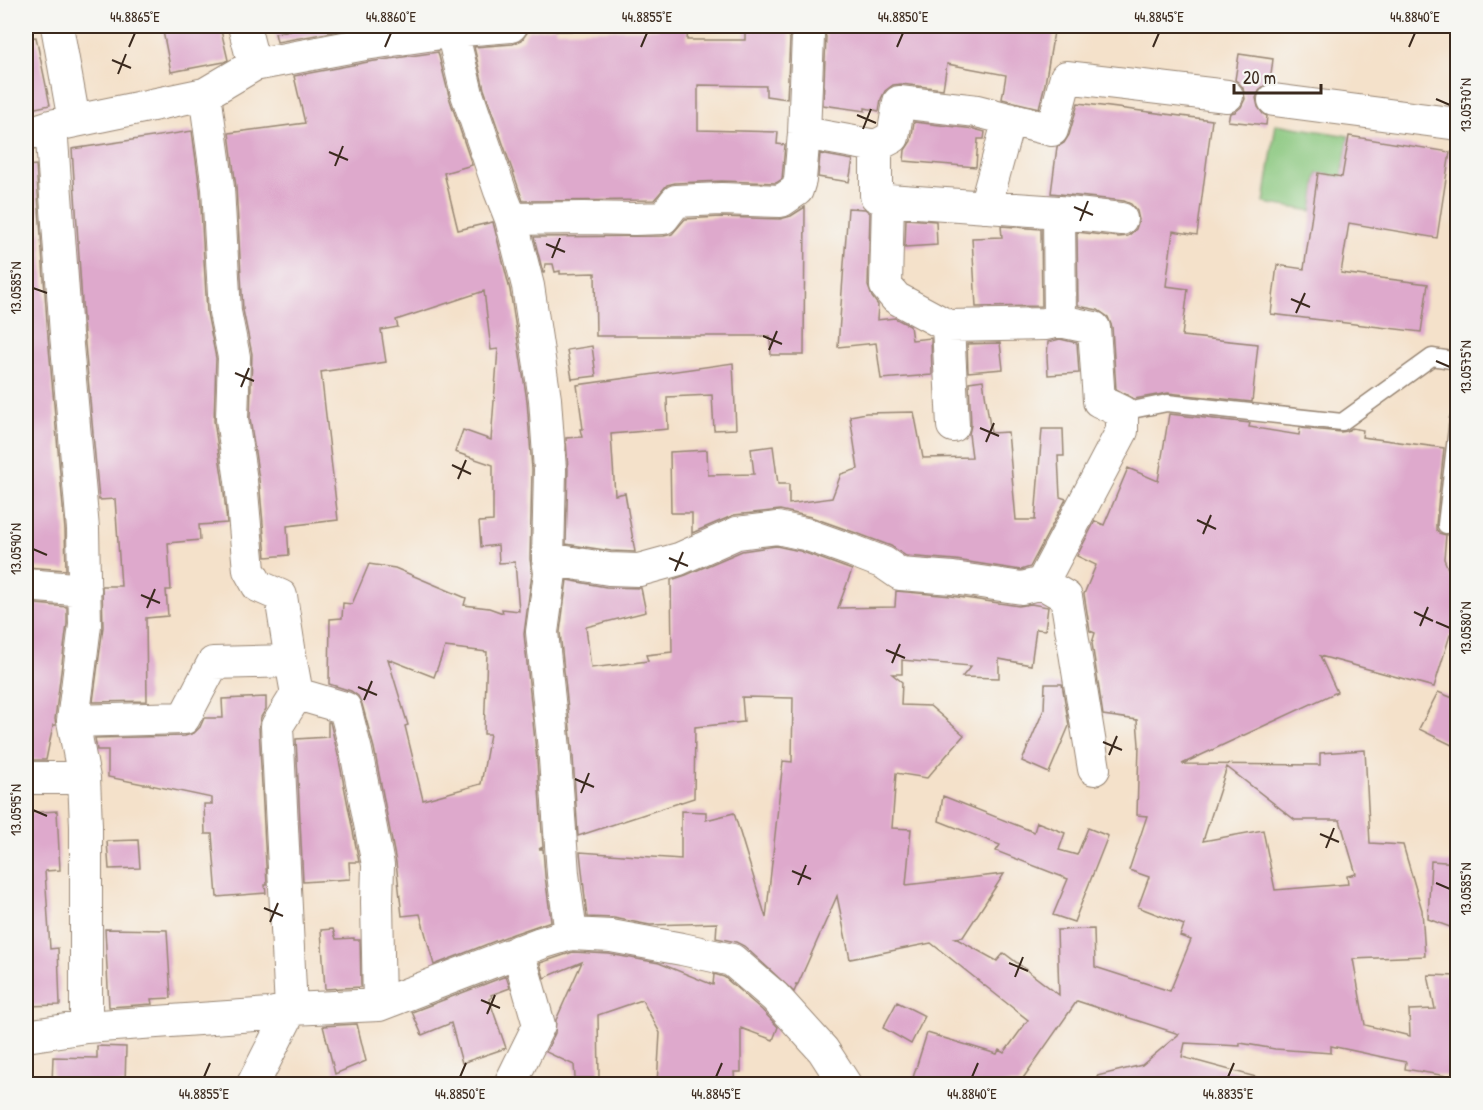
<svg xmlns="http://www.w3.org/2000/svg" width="1483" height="1110" font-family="'Patrick Hand',sans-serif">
	<rect width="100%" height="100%" fill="#f6f6f2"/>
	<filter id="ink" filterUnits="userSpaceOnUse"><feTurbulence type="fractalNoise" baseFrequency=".0167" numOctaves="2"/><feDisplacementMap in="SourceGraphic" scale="12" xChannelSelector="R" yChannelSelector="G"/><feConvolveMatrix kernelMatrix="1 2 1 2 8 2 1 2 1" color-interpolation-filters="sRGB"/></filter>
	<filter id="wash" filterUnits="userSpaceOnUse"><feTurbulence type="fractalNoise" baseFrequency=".008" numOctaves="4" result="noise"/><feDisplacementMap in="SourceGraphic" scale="24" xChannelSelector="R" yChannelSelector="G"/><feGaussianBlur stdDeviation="1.35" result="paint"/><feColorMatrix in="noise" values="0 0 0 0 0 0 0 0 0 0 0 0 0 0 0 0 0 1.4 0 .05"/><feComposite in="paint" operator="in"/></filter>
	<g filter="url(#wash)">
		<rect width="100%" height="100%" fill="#f4e1ca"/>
		<path fill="#87c67c" stroke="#61784d" stroke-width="1.5" d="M1276 124 1349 136 1342 177 1318 173 1312 211 1264 203Z"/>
		<g id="blocks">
			<path fill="#dea9cc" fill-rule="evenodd" d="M162 26H220L228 60 224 62 171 72Z
				M312 26H367L277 42 275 33Z
				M658 26 688 27 687 40H745V29H787L790 39 787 99 766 96V86L698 85V130L778 132 777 144 785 145 782 179 776 183 722 181 675 183 667 185 654 200 523 201 484 89 474 47 513 44 522 40 528 31 555 27 556 31 658 29Z
				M823 26H898L931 31V26H1055L1045 84 1039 108 1002 99 1006 75 947 64 943 89 901 84 893 85 885 91 881 99 879 111 865 108V111L823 105 826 37Z
				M36 37 50 105 26 110V38Z
				M438 52 450 100 472 165 444 173 458 230 493 222 510 290 527 401 532 470 530 559 532 573 524 634 537 761 543 847 539 849H543L545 876 551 921 513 934 434 965 420 914 402 916 396 862 374 748 362 704 358 696 351 691 329 684 330 619 342 618 343 603 352 604 369 564 395 568 466 598 464 605 489 608 503 613 502 609 519 611 515 562 499 563 498 545 481 547 479 522 493 521V465L455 452 463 430 491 440 498 349 491 350 484 291 396 320 398 327 381 330 386 362 321 372 338 520 287 526 289 555 266 557 259 479 250 418 252 354 243 310 236 187 229 133 305 123 294 76 368 62ZM445 647 487 652 484 734H490L481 784 423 800 405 726 408 725 388 659 434 677Z
				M1239 54 1273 59 1270 83 1267 84 1260 89 1256 98 1258 107 1263 114 1267 116 1266 125 1228 121 1230 113 1235 112 1241 107 1245 99 1243 88 1238 82 1235 80Z
				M1078 103 1212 120 1197 235 1173 231 1166 286 1188 289 1182 336 1258 344 1252 402 1168 393 1134 399 1116 389 1112 327 1108 317 1098 310 1078 306 1077 232 1119 237 1128 236 1136 229 1139 220 1137 211 1131 204 1124 201 1051 193 1057 147 1064 143 1069 135Z
				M914 122 974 129 985 132 984 139H978L976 167 904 161 905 150 911 141Z
				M192 131 200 190 207 313 216 358 214 421 223 483 227 523 199 525 200 540 168 543 171 590H166L168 616 146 618 147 701 93 702 103 627 102 586H121L115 499 99 500 84 333 72 149Z
				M1349 136 1450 152 1437 238 1349 223 1341 273 1428 284 1421 332 1271 314 1277 265 1304 269 1318 173 1342 177Z
				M820 154 853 160 849 182 818 177Z
				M36 165 48 336 65 530 66 570 26 567V166Z
				M805 207 804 355H771L770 336H596L595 273 560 274V271L555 272 553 264H545L544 273H543L534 237 664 236 672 234 685 219 721 217 780 219 791 216Z
				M848 208 865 209 870 213 868 286 872 297 878 305 877 320 895 318 910 326 912 340 931 338 932 375 881 379 876 343 838 347Z
				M906 219 936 221 937 245 905 247Z
				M1001 226 1041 229 1042 306 976 307 972 238 1002 237Z
				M1060 339 1077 343 1079 373 1048 375 1047 357 1048 342Z
				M1000 343 1003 369 968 372 967 344Z
				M592 346 596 376 572 379 567 350Z
				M733 363 736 429 714 430 712 395 667 397 668 429 611 434 615 495 625 493 635 552 611 551 566 544 568 470 566 438 582 437 580 429H583L577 385Z
				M983 380 991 433 1008 432 1016 520H1035L1042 429H1063L1064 456H1058L1060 497 1066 499 1030 567 1021 570 956 560 906 556 891 546 859 534 811 517 780 510 734 515 692 533V513H671L670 452 707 450 708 475 754 474 751 449 773 446 778 484H789V504L832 498 841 474 858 469 850 416 866 413 914 412 923 458 972 457 969 434 971 425 969 382Z
				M1169 414 1250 423 1249 427 1299 435 1300 428 1341 432 1347 431 1352 428 1363 430 1362 437 1444 448 1436 524V529L1439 533 1446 535 1444 559 1458 594V639L1450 635 1434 687 1320 656 1337 692 1182 764 1320 765V753L1365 750 1370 843 1403 845 1422 910 1425 956 1353 959 1365 1025 1410 1036 1409 1010 1435 1009 1428 975 1458 976V1078L1405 1069 1406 1062 1331 1046V1053L1275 1049 1240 1043V1046L1185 1043 1182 1057 1256 1077 1255 1084H1098L1097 1076 1142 1065 1179 1034 1077 1001 1019 1084H911L927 1033 997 1054 999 1050 1004 1053 1028 1020 931 943 850 959 837 896 798 984H795L797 985 794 992 744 946 736 942 716 938 717 923 650 925 614 918 587 917 580 852 681 859V811L706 812V820L734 813 766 918 783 761 792 762 793 698 742 697 744 722 695 727 694 798 578 836 573 757 560 632 567 580 606 587 641 588 646 612 586 627 591 668 648 661 646 655 672 652 671 580 686 575 742 551 776 546 800 551 852 570 838 608 895 607 896 591 951 596 1019 606 1031 604 1048 607 1045 630 1036 629 1031 665 999 659V678L962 677 971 666 902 660V674H892L902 682 901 705 930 706 964 735 927 778 896 773 892 828 911 829 906 885 1004 874 963 937 955 938 997 961 1004 953 1059 995 1057 930 1094 929 1095 967 1170 991 1191 940 1180 936 1184 925 1138 907 1149 877 1129 870 1147 816 1137 815 1139 745 1137 720 1103 715 1092 643 1095 633 1090 631 1084 594 1096 565 1077 556 1095 521 1104 525 1128 468 1158 481ZM1227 767 1295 820H1340L1356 874 1347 876 1348 884 1275 890 1263 830 1203 841Z
				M26 603 67 607V624L55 719 56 725H53L46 760H26Z
				M1045 684H1062L1069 726 1049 773 1022 761 1044 709Z
				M1438 692 1458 700V748L1419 729Z
				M266 697V709L261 717 259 727 267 885H265L266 893 217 897 212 834H205L204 804H212V798L150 785V784H143L108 777V750H97L95 738 185 736 194 733 200 727 204 718H223L222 699Z
				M328 722H330L338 755 359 862H349L350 879 303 882 296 739 328 737Z
				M943 796 1034 832 1037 822 1065 833 1059 850 1077 855 1088 828 1108 836 1074 922 1053 915 1068 879 996 851 1000 845 939 821Z
				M57 811 60 870 45 871 50 949 58 948 60 1005 26 1006V813Z
				M138 840 140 868 109 869 107 841Z
				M1431 861 1458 863V930L1428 919Z
				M105 929 167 930 171 998 151 999 152 1004 109 1007Z
				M333 929 336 939 354 938V940H360L361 987 325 989 321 930Z
				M573 952 609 954 659 963 713 985 714 974 724 977 762 1010 778 1027 773 1040 741 1028V1072H734L735 1084H657L660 1033 642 1000 598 1015 599 1078H575L574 1065 546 1052 555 1033 556 1020 582 962 544 978 540 963Z
				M506 976 510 988 491 995 492 997 489 999 506 1048 462 1063 451 1023 422 1035 412 1012Z
				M897 1002 925 1016 911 1044 883 1028Z
				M357 1024 366 1061 335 1074 323 1026Z
				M97 1046 126 1047 125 1084H52L53 1057 97 1058Z"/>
		</g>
	</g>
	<g filter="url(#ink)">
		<use href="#blocks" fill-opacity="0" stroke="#988674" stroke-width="1.5"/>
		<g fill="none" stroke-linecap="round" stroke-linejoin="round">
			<g stroke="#988674" stroke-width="19">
				<path id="service" d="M1122 412 1167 403 1342 422 1432 357 1458 361
					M1446 525 1458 419"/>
			</g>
			<g stroke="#988674" stroke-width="34">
				<path id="minor" d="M57 26 74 121
					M244 26 254 65
					M452 31 467 94 500 191 511 219 528 286 545 399 550 470 548 559 550 573 542 632 555 759 563 874 571 934
					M205 94 218 188 225 312 234 357 232 419 241 481 249 570 258 586 281 596 291 661 297 694 277 726 291 1009 253 1084
					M1274 100 1458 124
					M51 126 66 334 83 529 85 625 73 721 84 778 86 826V1027
					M26 134 51 126 205 94 254 65 365 44 462 30 511 26
					M876 146 893 137 899 102 977 111 1052 130 1066 77 1227 96
					M888 200 1059 212 1121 219
					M985 207 1009 119
					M1059 212 1060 321
					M511 219 583 218 634 219 663 218 676 201 721 199 781 201 797 190 800 180 804 133 808 36 804 26
					M948 326 953 426
					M548 559 609 569 639 570 679 559 737 533 777 528 805 534 853 551 884 563 900 574 953 578 1022 588 1042 583 1122 431V412L1099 401 1094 328 1060 321 1045 324 948 326 896 298 886 286 888 200 876 196V146L804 133
					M1042 583 1066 597 1094 769
					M26 585 85 590
					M297 694 345 708 356 751 378 865 377 902 379 1005
					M73 721 184 718 213 663 291 661
					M26 778H84
					M26 1036 86 1027 270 1014 291 1009 379 1005 541 943 571 934 611 936 682 949 732 960 775 997 823 1050 845 1084
					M510 1084 539 1025 518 951"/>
			</g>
			<use href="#service" stroke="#fff" stroke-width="16"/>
			<use href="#minor" stroke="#fff" stroke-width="32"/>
		</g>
	</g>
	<path fill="none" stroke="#3b2a1e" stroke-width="2" d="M129 47 135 33M385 47 391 33M641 47 647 33M897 47 903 33M1153 47 1159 33M1409 47 1415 33M112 60 131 68M118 74 126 54M1436 99 1450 105M857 115 876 123M863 129 871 109M329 152 348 160M335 166 343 146M1074 207 1093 215M1080 221 1088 201M546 244 565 252M552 258 560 238M33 288 47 293M1291 299 1310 307M1296 313 1305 293M763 336 782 344M769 350 777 331M1436 361 1450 367M235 373 254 381M241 387 249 368M980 428 999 436M986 442 994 423M452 465 471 474M458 479 466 460M1197 520 1216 529M1203 534 1211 515M33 549 47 555M669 558 688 566M675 571 683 552M141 595 160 603M147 608 155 589M1414 612 1433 621M1436 622 1450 628M1420 626 1428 607M886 650 905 658M892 663 900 644M358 687 377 695M364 700 372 681M1103 742 1122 750M1109 755 1117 736M575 779 594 787M581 793 589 773M33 810 47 816M1320 834 1339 842M1326 848 1334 828M792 871 811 879M1436 883 1450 889M798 885 806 865M264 908 283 916M270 922 278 903M1009 963 1028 971M1015 977 1023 957M481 1000 500 1008M487 1014 495 995M204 1077 210 1063M460 1077 466 1063M716 1077 722 1063M972 1077 978 1063M1228 1077 1234 1063"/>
	<rect width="1483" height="1110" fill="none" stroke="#f6f6f2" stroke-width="66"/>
	<path d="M1234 84v9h87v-9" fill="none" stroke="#3b2a1e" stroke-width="3"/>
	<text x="1243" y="84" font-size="18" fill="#3b2a1e" stroke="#f6f6f2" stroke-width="4.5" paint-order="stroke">20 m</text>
	<rect x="33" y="33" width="1417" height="1044" fill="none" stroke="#3b2a1e" stroke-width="2"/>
	<g font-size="15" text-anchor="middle" fill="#3b2a1e">
		<text x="135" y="22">44.8865°E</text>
		<text x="391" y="22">44.8860°E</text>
		<text x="647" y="22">44.8855°E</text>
		<text x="903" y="22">44.8850°E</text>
		<text x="1159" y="22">44.8845°E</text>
		<text x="1415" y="22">44.8840°E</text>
		<text transform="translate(1466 105) rotate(-90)" y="5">13.0570°N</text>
		<text transform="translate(16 288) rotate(-90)" y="5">13.0585°N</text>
		<text transform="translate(1466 367) rotate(-90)" y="5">13.0575°N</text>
		<text transform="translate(16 549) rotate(-90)" y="5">13.0590°N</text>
		<text transform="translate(1466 628) rotate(-90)" y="5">13.0580°N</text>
		<text transform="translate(16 810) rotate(-90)" y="5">13.0595°N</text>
		<text transform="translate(1466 889) rotate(-90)" y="5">13.0585°N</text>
		<text x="204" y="1099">44.8855°E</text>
		<text x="460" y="1099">44.8850°E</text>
		<text x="716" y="1099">44.8845°E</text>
		<text x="972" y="1099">44.8840°E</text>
		<text x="1228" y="1099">44.8835°E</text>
	</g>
</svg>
